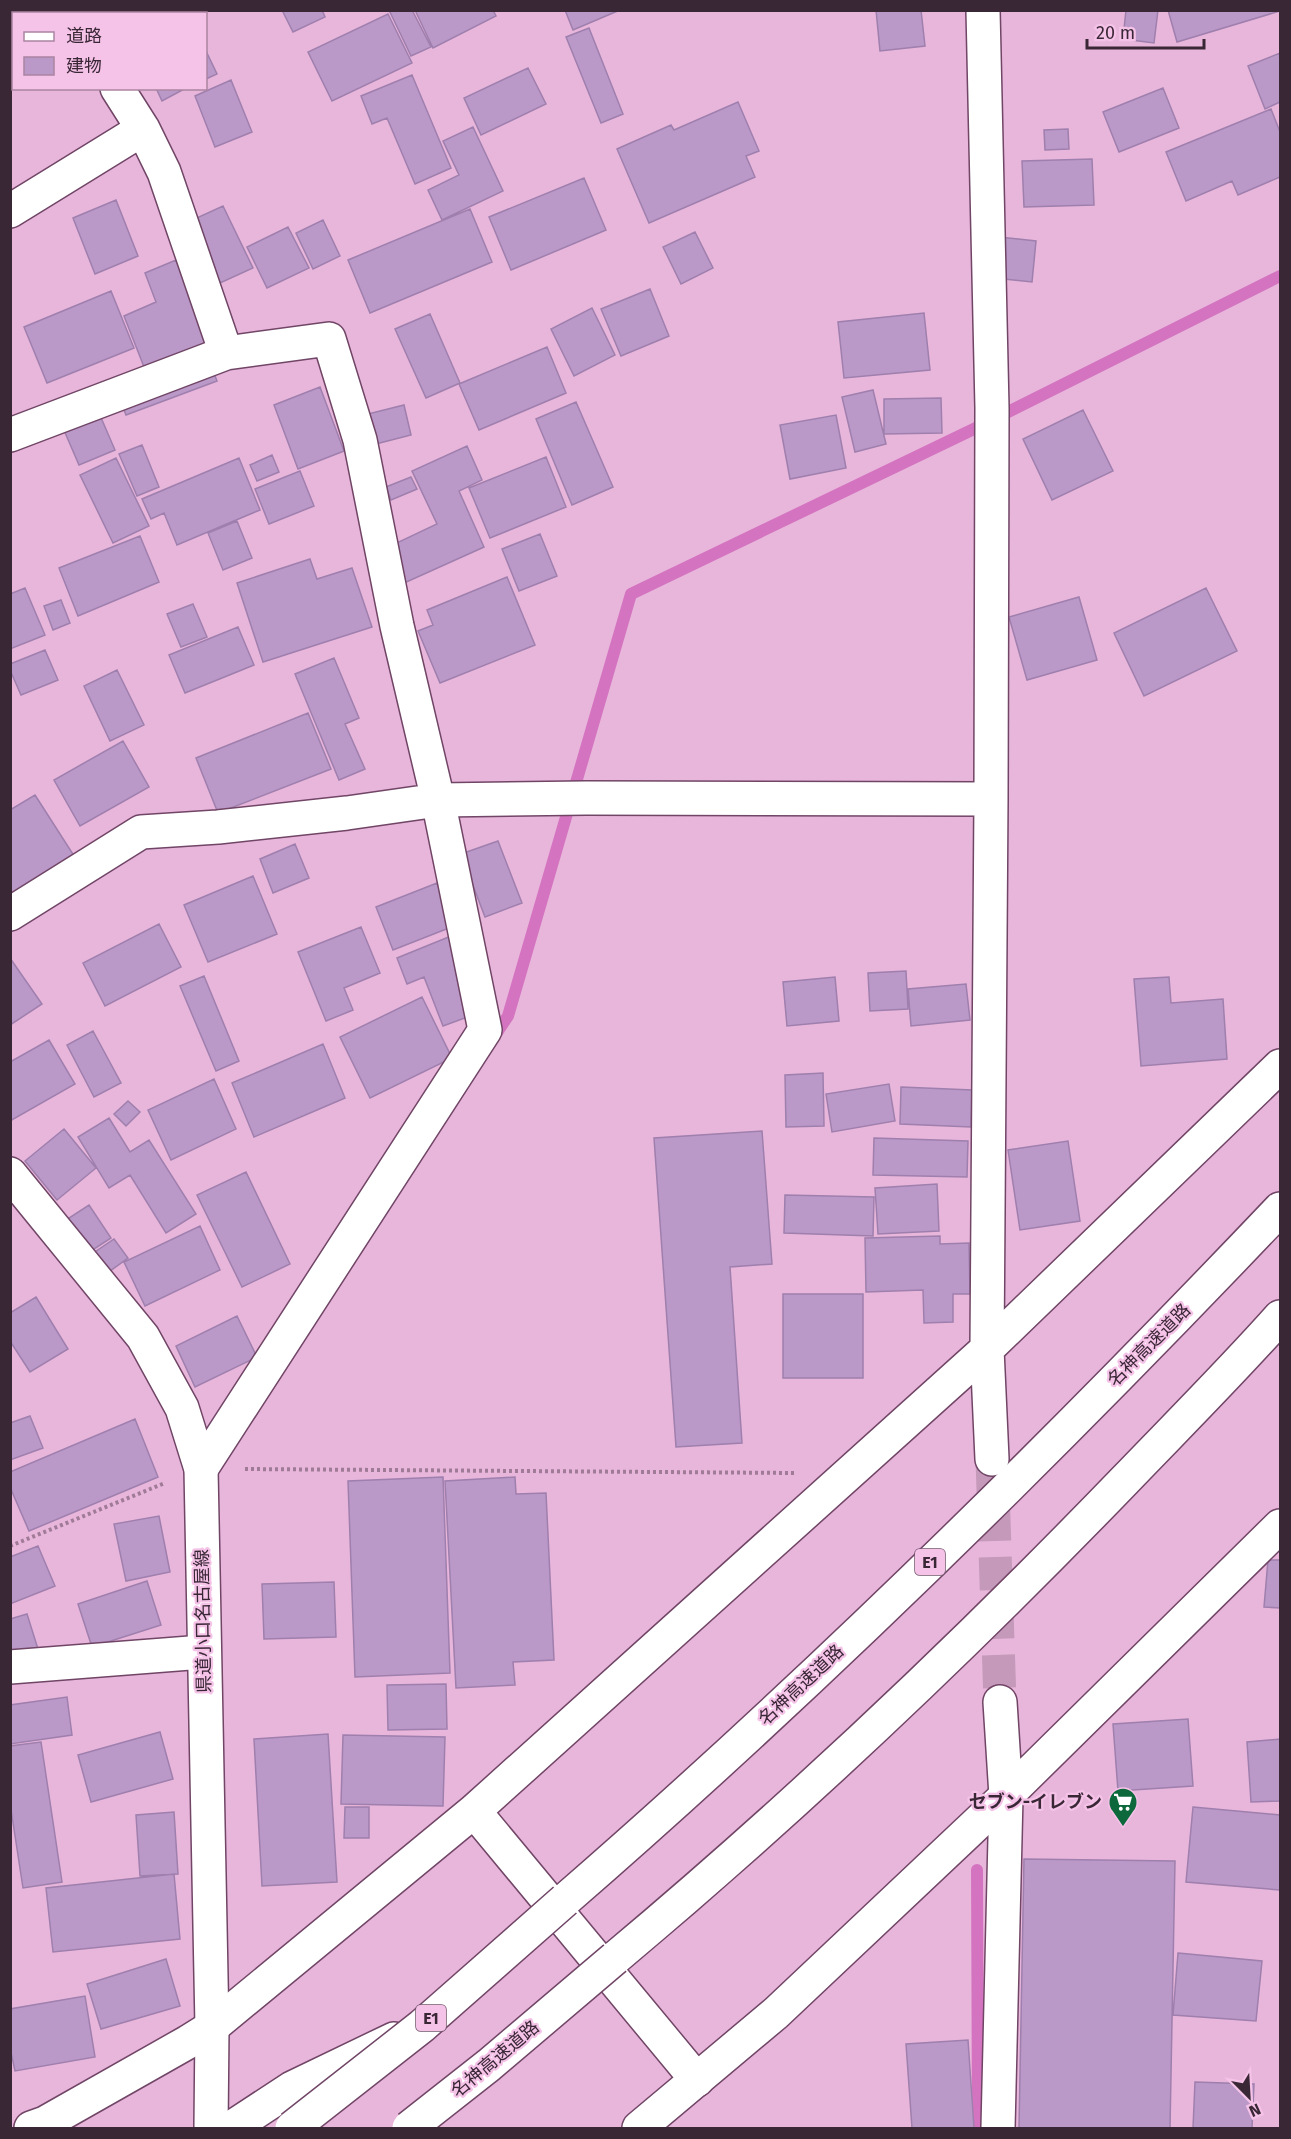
<svg xmlns="http://www.w3.org/2000/svg" width="1291" height="2139" font-family="'Fira Sans','Noto Sans JP',sans-serif">
	<rect width="100%" height="100%" fill="#e8b6db"/>
	<g fill="none" stroke-linecap="round" stroke-linejoin="round">
		<path stroke="#d474c0" stroke-width="12" d="M492 1040 508 1016 631 594 978 427 1280 276
			M977 1870 978 2128"/>
	</g>
	<path fill="#ba99c8" stroke="#9f7fad" stroke-width="1.5" d="M282 10H322L325 17 293 32Z
		M389 10H412L431 47 411 56Z
		M415 10H493L496 16 433 48Z
		M565 10H620L573 30Z
		M876 10H921L925 46 880 51Z
		M1126 10H1158L1154 43 1123 39Z
		M1168 10H1280V11L1177 42Z
		M388 14 412 63 332 101 308 52Z
		M589 28 623 114 601 123 566 37Z
		M206 51 217 74 206 79Z
		M1280 53V102L1265 109 1248 66Z
		M528 68 546 104 481 135 464 98Z
		M412 75 451 168 415 184 387 118 372 124 361 96Z
		M231 80 252 132 215 147 195 96Z
		M156 88H186L162 101Z
		M1163 88 1179 128 1119 152 1103 112Z
		M738 102 759 151 746 156 755 177 649 223 617 149 671 125 674 130Z
		M1271 109 1280 132V177L1238 195 1232 181 1186 201 1166 152Z
		M473 127 503 191 442 220 428 190 459 175 443 141Z
		M1068 129 1069 149 1045 150 1044 130Z
		M1092 159 1094 205 1024 207 1022 161Z
		M584 178 606 230 511 270 489 217Z
		M116 200 138 256 95 274 73 218Z
		M223 206 253 268 220 283 190 221Z
		M470 209 492 262 370 313 348 260Z
		M323 220 340 256 313 269 296 233Z
		M288 227 309 268 267 288 247 247Z
		M695 232 713 268 681 284 663 247Z
		M999 237 1036 241 1032 282 995 278Z
		M176 260 211 345 146 372 124 316 156 302 145 273Z
		M650 289 669 336 621 356 601 309Z
		M111 291 134 348 47 383 24 327Z
		M592 308 615 355 574 376 551 329Z
		M924 313 930 370 844 378 838 322Z
		M430 314 460 383 426 398 395 329Z
		M547 347 566 393 479 430 459 384Z
		M211 365 217 381 126 415 120 400Z
		M320 387 344 451 298 469 274 405Z
		M873 390 886 444 855 452 842 397Z
		M941 398 942 433 884 434V399Z
		M576 402 613 487 572 505 536 419Z
		M404 405 411 435 364 447 356 417Z
		M1083 410 1113 471 1052 500 1023 439Z
		M99 413 115 450 79 465 63 428Z
		M836 415 846 468 790 479 780 425Z
		M142 445 159 487 137 496 119 454Z
		M467 446 482 480 459 491 484 547 402 584 386 548 437 524 412 471Z
		M272 455 279 472 257 481 250 465Z
		M546 457 566 507 490 538 469 488Z
		M116 458 149 526 113 543 80 475Z
		M239 458 260 510 177 545 164 513 151 519 142 499Z
		M300 471 314 506 269 524 255 489Z
		M411 477 417 489 391 500 386 487Z
		M237 521 252 558 223 570 208 533Z
		M540 534 557 576 519 591 502 549Z
		M140 536 159 582 78 616 59 568Z
		M310 559 317 579 352 568 372 627 263 662 237 583Z
		M507 577 535 645 440 683 418 631 433 625 427 610Z
		M25 588 45 635 10 649V594Z
		M1206 588 1237 651 1144 696 1114 633Z
		M1079 597 1097 660 1027 680 1009 617Z
		M61 600 70 623 53 630 44 606Z
		M193 604 207 637 181 647 167 614Z
		M238 627 254 665 185 693 169 655Z
		M45 650 58 680 21 695 10 670V664Z
		M334 658 359 718 345 724 365 769 339 780 295 674Z
		M117 670 144 725 110 741 84 686Z
		M308 713 331 769 218 813 196 758Z
		M123 741 149 787 80 826 54 780Z
		M35 795 78 862 10 904V810Z
		M498 841 522 903 485 917 461 854Z
		M295 844 309 878 273 893 260 859Z
		M253 876 277 934 208 962 184 905Z
		M437 883 454 926 393 950 376 907Z
		M159 924 181 967 105 1006 83 963Z
		M361 927 380 973 344 988 353 1010 326 1021 298 952Z
		M451 936 481 1012 443 1026 424 977 407 984 397 958Z
		M10 958 42 1004 10 1025Z
		M906 971 908 1009 870 1011 868 973Z
		M204 976 239 1061 216 1071 180 986Z
		M835 977 839 1021 787 1026 783 982Z
		M1169 977 1171 1003 1223 999 1227 1059 1141 1066 1134 979Z
		M966 984 970 1020 911 1026 908 989Z
		M422 997 452 1058 370 1098 340 1037Z
		M93 1031 121 1083 94 1097 67 1045Z
		M49 1040 75 1084 10 1121V1062Z
		M323 1044 345 1098 254 1137 232 1083Z
		M823 1073 824 1126 786 1127 785 1075Z
		M214 1079 236 1129 171 1160 148 1110Z
		M889 1084 895 1121 832 1132 826 1094Z
		M901 1087 972 1090 971 1127 900 1124Z
		M128 1101 140 1112 126 1126 114 1114Z
		M109 1118 130 1152 149 1140 196 1214 166 1233 130 1175 109 1188 78 1137Z
		M64 1129 96 1168 57 1200 25 1161Z
		M762 1131 772 1264 730 1267 742 1443 676 1447 654 1138Z
		M874 1138 968 1141 967 1177 873 1175Z
		M1068 1141 1080 1221 1020 1230 1008 1150Z
		M246 1172 290 1264 242 1287 197 1195Z
		M937 1184 939 1231 878 1234 875 1188Z
		M785 1195 874 1197 873 1236 784 1233Z
		M89 1205 111 1238 88 1253 66 1220Z
		M200 1226 220 1270 145 1306 124 1262Z
		M940 1236V1244L969 1243 970 1294H953V1322L924 1323 923 1290 866 1292 865 1238Z
		M114 1239 128 1258 106 1274 92 1254Z
		M783 1294H863V1378H783Z
		M36 1297 68 1349 30 1372 10 1341V1313Z
		M237 1316 257 1357 195 1387 176 1346Z
		M30 1416 43 1448 10 1460V1423Z
		M135 1419 158 1477 29 1531 10 1487V1472Z
		M443 1477 450 1673 355 1677 348 1481Z
		M515 1477 516 1494 546 1493 554 1660 513 1662 515 1685 456 1688 445 1481Z
		M159 1516 170 1572 126 1581 114 1524Z
		M38 1546 55 1586 10 1604V1557Z
		M1268 1560H1280V1608L1264 1607Z
		M147 1581 161 1625 92 1647 78 1604Z
		M334 1582 336 1637 264 1639 262 1584Z
		M27 1614 38 1649 10 1658V1619Z
		M446 1684 447 1729 388 1730 387 1685Z
		M67 1697 72 1735 10 1744V1705Z
		M1188 1719 1193 1786 1118 1791 1113 1724Z
		M160 1732 173 1779 91 1802 78 1755Z
		M328 1734 337 1882 262 1886 254 1739Z
		M343 1735 445 1737 443 1806 341 1804Z
		M1280 1739V1801L1251 1802 1247 1742Z
		M41 1742 62 1882 23 1888 10 1803V1746Z
		M345 1807H369V1838H344Z
		M1193 1807 1280 1815V1890L1186 1882Z
		M174 1812 178 1874 140 1876 136 1815Z
		M1024 1859 1175 1861 1170 2128H1019Z
		M174 1874 180 1939 53 1952 46 1888Z
		M1178 1953 1262 1961 1256 2021 1173 2015Z
		M166 1959 180 2006 101 2029 87 1984Z
		M85 1996 95 2057 15 2071 10 2048V2009Z
		M968 2040 974 2128H912L906 2044Z
		M1195 2082 1254 2084 1252 2128H1193Z"/>
	<g fill="none" stroke-linecap="round" stroke-linejoin="round">
		<path stroke="#c599ba" stroke-width="33" stroke-dasharray="33 16" stroke-linecap="butt" d="M992 1459 1000 1702"/>
		<g stroke="#704566" stroke-width="36">
			<path id="street" d="M983 10 992 408 991 799 987 1349 992 1459
				M132 14 138 10
				M117 88 143 129 164 172 226 353 329 339 360 440 397 626 438 800 485 1030 201 1469
				M10 211 143 129
				M10 435 226 353
				M10 914 141 832 218 827 347 813 438 800 586 798 991 799
				M10 1667 203 1652
				M1006 1796 1280 1526
				M474 1811 697 2080
				M31 2128 45 2123 188 2042 212 2027 474 1811 987 1349 1280 1066
				M998 2128 1006 1796 1000 1702"/>
		</g>
		<g stroke="#704566" stroke-width="36">
			<path id="secondary" d="M10 1174 143 1337 182 1408 201 1469 212 2027 211 2128
				M639 2128 776 2013 1006 1796"/>
		</g>
		<g stroke="#704566" stroke-width="36">
			<path id="highway" d="M565 1900C815 1683 1052 1449 1280 1209
				M615 1958C794 1808 964 1647 1127 1478 1178 1425 1231 1372 1280 1317
				M231 2128 292 2088 394 2039"/>
		</g>
		<path stroke="#a07b97" stroke-width="4" stroke-dasharray="3 3" stroke-linecap="butt" d="M245 1469 795 1473
			M10 1546 165 1483"/>
		<use href="#street" stroke="#fff" stroke-width="33"/>
		<use href="#secondary" stroke="#fff" stroke-width="33"/>
		<use href="#highway" stroke="#fff" stroke-width="33"/>
		<g stroke="#704566" stroke-width="36" stroke-linecap="butt">
			<path id="highway-bridge" d="M292 2128 422 2026 565 1900
				M409 2128 489 2065 615 1958"/>
		</g>
		<use href="#highway-bridge" stroke="#fff" stroke-width="33"/>
	</g>
	<defs>
		<g id="supermarket-pin" transform="scale(1.5)"><path d="M0 17L-7.5 6A9.5 9.5 0 1 1 7.5 6Z" fill="#0d693c" stroke="#f5c2e8"/><path d="M-6-5.5h2.5l.6 2H6L4.5 2H-2.5L-4.4-4H-6ZM-1.5 3.2a1.3 1.3 0 1 0 .1 0ZM3 3.2a1.3 1.3 0 1 0 .1 0Z" fill="#fff"/></g>
	</defs>
	<g fill-rule="evenodd">
		<use href="#supermarket-pin" x="1123" y="1802"/>
	</g>
	<g text-anchor="middle" dominant-baseline="central" stroke-width="4.5" stroke-linejoin="round" paint-order="stroke">
		<g fill="#f5c2e8" stroke="#72566b" stroke-width="1.5">
			<rect x="915" y="1549" width="30" height="26" rx="4.5"/>
			<rect x="416" y="2005" width="30" height="26" rx="4.5"/>
		</g>
		<g font-size="16" font-weight="bold" fill="#3a2736">
			<text x="930" y="1562">E1</text>
			<text x="431" y="2018">E1</text>
		</g>
		<g font-size="18" fill="#3a2736" stroke="#f5c2e8">
			<text transform="translate(1149 1345) rotate(-45)">名神高速道路</text>
			<text transform="translate(203 1621) rotate(-91)">県道小口名古屋線</text>
			<text transform="translate(801 1685) rotate(-43)">名神高速道路</text>
			<text transform="translate(495 2059) rotate(-40)">名神高速道路</text>
		</g>
		<g font-size="18" font-weight="bold" fill="#3a2736" stroke="#f5c2e8" text-anchor="end">
			<text x="1102" y="1802">セブン-イレブン</text>
		</g>
	</g>
	<rect width="1291" height="2139" fill="none" stroke="#3a2736" stroke-width="24"/>
	<rect x="12" y="12" width="195" height="78" fill="#f5c2e8" stroke="#aa84a1" stroke-width="1.5"/>
	<rect x="24" y="32" width="30" height="9" fill="#ffffff" stroke="#aa84a1" stroke-width="1.5"/>
	<text x="66" y="42" font-size="18" fill="#3a2736">道路</text>
	<rect x="24" y="57" width="30" height="18" fill="#ba99c8" stroke="#aa84a1" stroke-width="1.5"/>
	<text x="66" y="72" font-size="18" fill="#3a2736">建物</text>
	<g transform="translate(1249 2097) rotate(156)" stroke="#f5c2e8" stroke-width="4.5" paint-order="stroke">
	<path d="M0-4.5L10 22L0 15L-10 22Z" fill="#3a2736"/>
	<text y="-9" font-size="16" font-weight="bold" text-anchor="middle" fill="#3a2736">N</text>
	</g>
	<path d="M1087 39v9h117v-9" fill="none" stroke="#3a2736" stroke-width="3"/>
	<text x="1096" y="39" font-size="18" fill="#3a2736" stroke="#f5c2e8" stroke-width="4.5" paint-order="stroke">20 m</text>
</svg>
